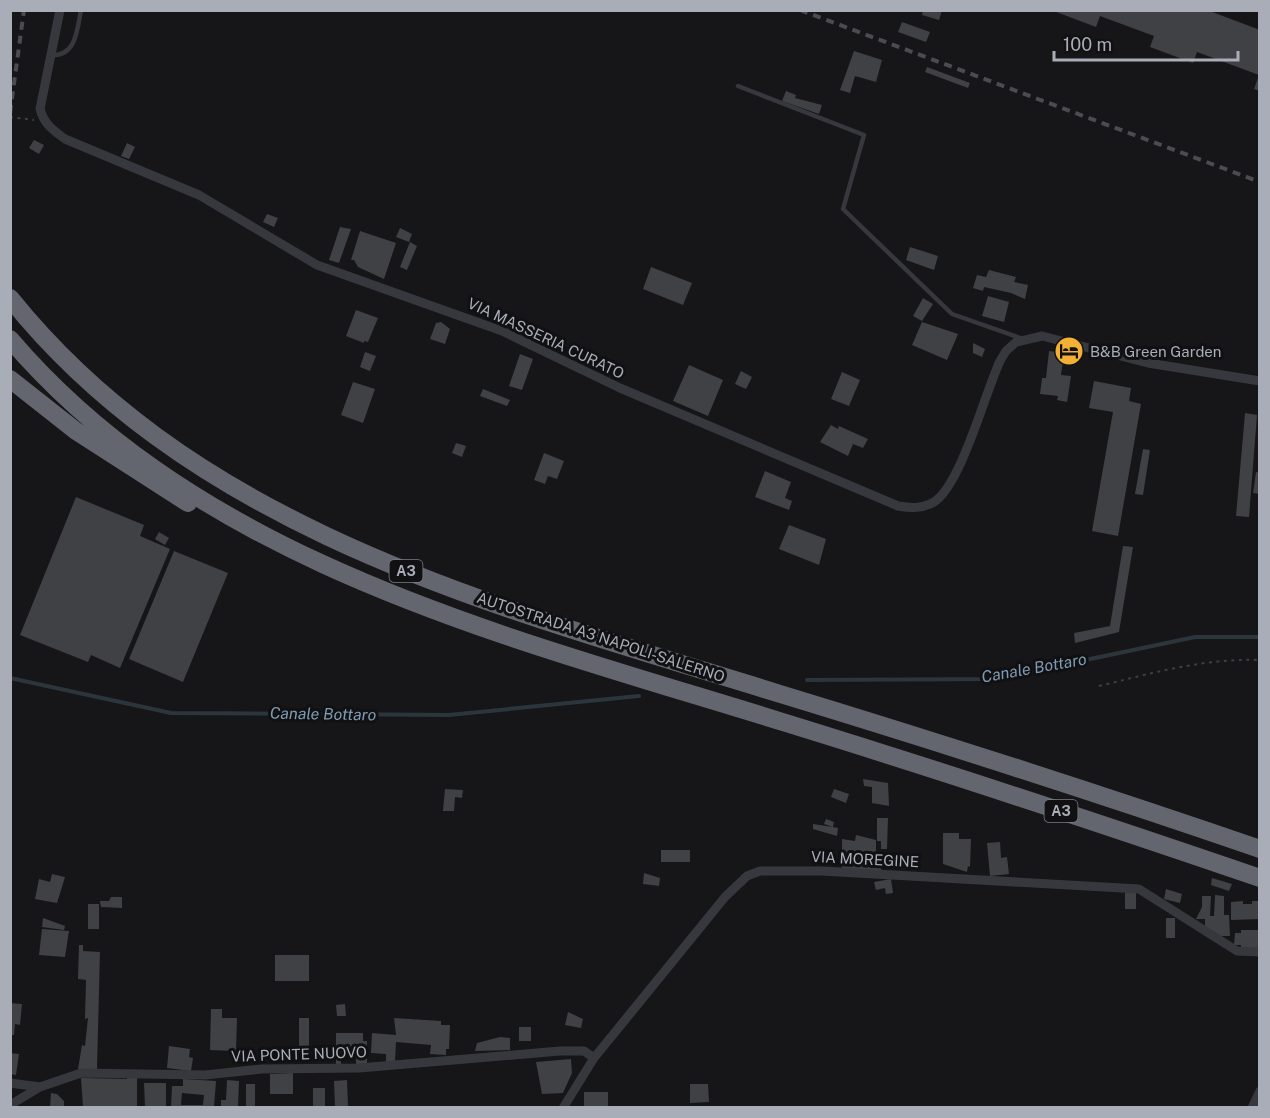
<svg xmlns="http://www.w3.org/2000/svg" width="1270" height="1118" font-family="'Public Sans',sans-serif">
	<rect width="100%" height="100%" fill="#161618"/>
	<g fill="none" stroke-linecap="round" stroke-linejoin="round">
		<path stroke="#2c353c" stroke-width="4" d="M10 678 171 713 449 715 639 696
			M807 680 995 679 1195 637H1260"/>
	</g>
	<path fill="#404145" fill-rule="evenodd" d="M923 10H942L939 20 922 15Z
		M1051 10H1207L1260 30V91L1254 89 1259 75 1197 52 1193 63 1150 47 1154 36 1100 16 1096 27Z
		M902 22 930 32 926 42 898 32Z
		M854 51 882 60 876 82 855 76 850 93 840 90Z
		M927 67 970 83 968 88 925 72Z
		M786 91 796 95 795 98 822 105 819 114 782 101Z
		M34 140 44 145 39 154 29 148Z
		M127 143 135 147 129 159 121 156Z
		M267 214 278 218 274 227 263 222Z
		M340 227 351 229 339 263 329 260Z
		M400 228 412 234 409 242 396 237Z
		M360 231 396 243 384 279 358 267 354 260H351Z
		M410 242 417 246 407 270 400 267Z
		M910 247 938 256 934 270 906 260Z
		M651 267 692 283 683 305 643 289Z
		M989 270 1016 277 1014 282 1028 285 1025 299 1011 293 984 287 983 291 973 288 977 275 986 277Z
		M988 296 1009 302 1004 322 982 316Z
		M923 298 933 304 922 321 913 316Z
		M356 310 378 318 368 342 364 341V343L346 336Z
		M441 322 450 329 445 344 430 339 436 323Z
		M922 322 958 334 947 360 912 345Z
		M973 343 985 349 982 357 973 353Z
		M1049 351 1064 353 1061 375 1071 376 1067 402 1057 400 1058 396 1040 394 1042 378H1046Z
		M365 352 376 356 370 371 360 367Z
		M520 354 533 359 522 390 509 386Z
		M689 365 723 380 708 416 673 401Z
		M741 371 752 377 746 389 735 384Z
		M842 372 860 380 849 406 831 399Z
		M1094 381 1131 388 1129 401 1141 404 1118 536 1092 531 1113 412 1089 408Z
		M353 382 375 389 363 423 341 415Z
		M483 389 510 400 507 406 480 396Z
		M1245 413 1257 415 1249 517 1236 516Z
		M831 425 838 429 839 426 868 439 863 448 853 444 848 456 820 442Z
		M456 443 466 446 462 457 452 453Z
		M1143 449 1150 450 1143 495 1135 494Z
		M544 453 564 461 557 479 548 476 545 484 534 480Z
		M765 471 791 482 785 498 792 501 789 510 755 497Z
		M1256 472 1260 473V494L1253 493Z
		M76 497 144 525 140 536 170 549 120 668 91 655 88 662 20 635Z
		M789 525 826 539 819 565 779 549Z
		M159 532 169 538 165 545 155 539Z
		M1123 546 1133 547 1119 632 1075 643 1074 633 1110 626Z
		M174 551 228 573 183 682 129 659Z
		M863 779 888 783 889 806 872 803V787L864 786Z
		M445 789 463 790 462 798 455 797 454 811H443Z
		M834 789 849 794 846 803 831 797Z
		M877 818H888L887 849H881V841H877Z
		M826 819 834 822 833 827 838 828 837 836 813 829V824L833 827 824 824Z
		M943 833H959V839H971L970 867 968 866 967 872 943 864Z
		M856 835 876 840V865H881L882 873 842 871V839L855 841Z
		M1000 842 1001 858 1007 857 1009 874 990 876 987 843Z
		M661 850H690V862H661Z
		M644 873 660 878 659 886 643 884Z
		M52 874 65 877 57 903 35 899 39 879 50 882Z
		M1212 878 1232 884 1229 891 1211 885Z
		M891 879 893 893 886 894 885 888 876 890 874 882Z
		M1166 889 1182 894 1180 903 1164 899Z
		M1125 892H1136V909H1125Z
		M1215 895 1224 896V915H1229L1230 936H1219L1205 928V919H1196L1202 907V896H1211L1210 916H1214Z
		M111 897H122V908L101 907 100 901H109Z
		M1243 901V904H1252V901H1260V919L1231 920V902Z
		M88 904H99V929H88Z
		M43 918 65 926 64 930 42 927Z
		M1166 918H1175V938H1166Z
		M42 929 69 931 65 957 39 955Z
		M1241 930H1260V948H1241V945H1234L1235 933H1241Z
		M79 945H83V951L100 952 97 1069H78L82 1045 85 1046 88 1018 85 1019 86 980 78 979Z
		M275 955H309V981H275Z
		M10 1003 22 1004 20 1025 15 1024 14 1035H10Z
		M345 1004 346 1016H337L336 1005Z
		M211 1009H222V1018H237L236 1051 210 1050Z
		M568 1012 583 1019 581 1028 565 1025Z
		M299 1018H309V1054H299Z
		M394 1018 441 1021V1025H450L449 1049H446V1055L430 1054 431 1045 396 1042 395 1062 386 1063V1054L371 1053 372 1033 396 1035Z
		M519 1027H531V1041H519Z
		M336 1033H363V1041H367V1065L356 1066V1058H361V1056H341V1065H336Z
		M500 1037 510 1038V1050L475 1051 477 1043Z
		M169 1046 190 1049 189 1057 193 1058 191 1071 167 1068Z
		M10 1053 19 1054 16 1075 10 1074Z
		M571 1059 572 1073 563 1093 542 1094 536 1062Z
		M293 1073V1094H270V1074Z
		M127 1077H137V1107H83L81 1078 127 1079Z
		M183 1079 216 1081 214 1107H171L172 1086H183ZM182 1093 204 1095 203 1105H181Z
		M227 1080 239 1081 238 1107H221V1100H226Z
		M347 1080 348 1107H335L334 1081Z
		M144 1083H166V1107H145Z
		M246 1084H255V1107H246Z
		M690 1084H708L709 1102 690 1103Z
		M313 1088H325V1107H313Z
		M584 1092H608V1107H584Z
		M51 1093 57 1094 64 1101V1107H50Z"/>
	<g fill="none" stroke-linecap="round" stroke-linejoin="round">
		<path stroke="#3d3f44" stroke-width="2" stroke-dasharray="3 4.5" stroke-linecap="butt" d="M10 117 34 120
			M1099 686C1153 673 1204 658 1260 660"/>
		<path stroke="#37383d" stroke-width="4.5" d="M50 55C76 57 77 31 81 10
			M738 86 864 135 843 209 952 314 1023 339"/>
		<path stroke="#37383d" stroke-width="9" d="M60 10 40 109C44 124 53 130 65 139L199 195 317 265 502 331 620 388 898 506C911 508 922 509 934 502 961 485 985 393 1000 361L1006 351 1016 342 1042 336 1148 363 1260 381
			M10 1083 40 1087
			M10 1105 40 1087 81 1073 205 1075 262 1069 359 1068 560 1051H584L594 1058
			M563 1108 594 1058 725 897 747 876 760 871H822L1139 889 1237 951 1260 952
			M1252 1108 1260 1091"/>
		<path stroke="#63666e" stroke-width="18" d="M10 298C199 533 502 608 777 693 938 742 1100 794 1260 849
			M10 339C204 566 514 638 786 723 945 772 1102 824 1260 878
			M10 379 76 431 188 503"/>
		<path stroke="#4a4c52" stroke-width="4" stroke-dasharray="8 6" stroke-linecap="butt" d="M800 10 1260 182
			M10 113 24 10"/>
	</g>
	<defs>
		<g id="hotel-disc" transform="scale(1.5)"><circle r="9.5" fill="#f2b134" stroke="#111113"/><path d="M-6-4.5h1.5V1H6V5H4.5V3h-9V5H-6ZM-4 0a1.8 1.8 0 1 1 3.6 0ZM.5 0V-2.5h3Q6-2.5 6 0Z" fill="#111"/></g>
	</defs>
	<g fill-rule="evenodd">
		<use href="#hotel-disc" x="1069" y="351"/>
	</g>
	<g text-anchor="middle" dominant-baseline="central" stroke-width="6" stroke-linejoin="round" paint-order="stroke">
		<g fill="#111113" stroke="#7b7e86" stroke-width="1.5">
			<rect x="389.5" y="560" width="33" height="22" rx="4.5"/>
			<rect x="1044.5" y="800" width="33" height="22" rx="4.5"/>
		</g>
		<g font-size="14" font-weight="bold" fill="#a8adb8">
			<text x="406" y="571">A3</text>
			<text x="1061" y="811">A3</text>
		</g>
		<g font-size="15" fill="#a8adb8" stroke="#111113">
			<text transform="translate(546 338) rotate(25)">VIA MASSERIA CURATO</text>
			<text transform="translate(601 637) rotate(18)">AUTOSTRADA A3 NAPOLI-SALERNO</text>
			<text transform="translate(865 859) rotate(3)">VIA MOREGINE</text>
			<text transform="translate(299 1054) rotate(-2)">VIA PONTE NUOVO</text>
		</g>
		<g font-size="15" fill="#a8adb8" stroke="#111113" text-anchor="start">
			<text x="1090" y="351">B&amp;B Green Garden</text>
		</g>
		<g font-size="16" font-style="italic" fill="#7f9bb3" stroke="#111113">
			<text transform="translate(1034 668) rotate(-10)">Canale Bottaro</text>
			<text transform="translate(323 714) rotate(1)">Canale Bottaro</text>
		</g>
	</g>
	<rect width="1270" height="1118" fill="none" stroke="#a8adb8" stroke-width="24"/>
	<path d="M1054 51v9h184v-9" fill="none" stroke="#a8adb8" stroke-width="3"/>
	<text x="1063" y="51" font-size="18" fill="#a8adb8" stroke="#111113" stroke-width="4.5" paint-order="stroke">100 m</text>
</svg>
